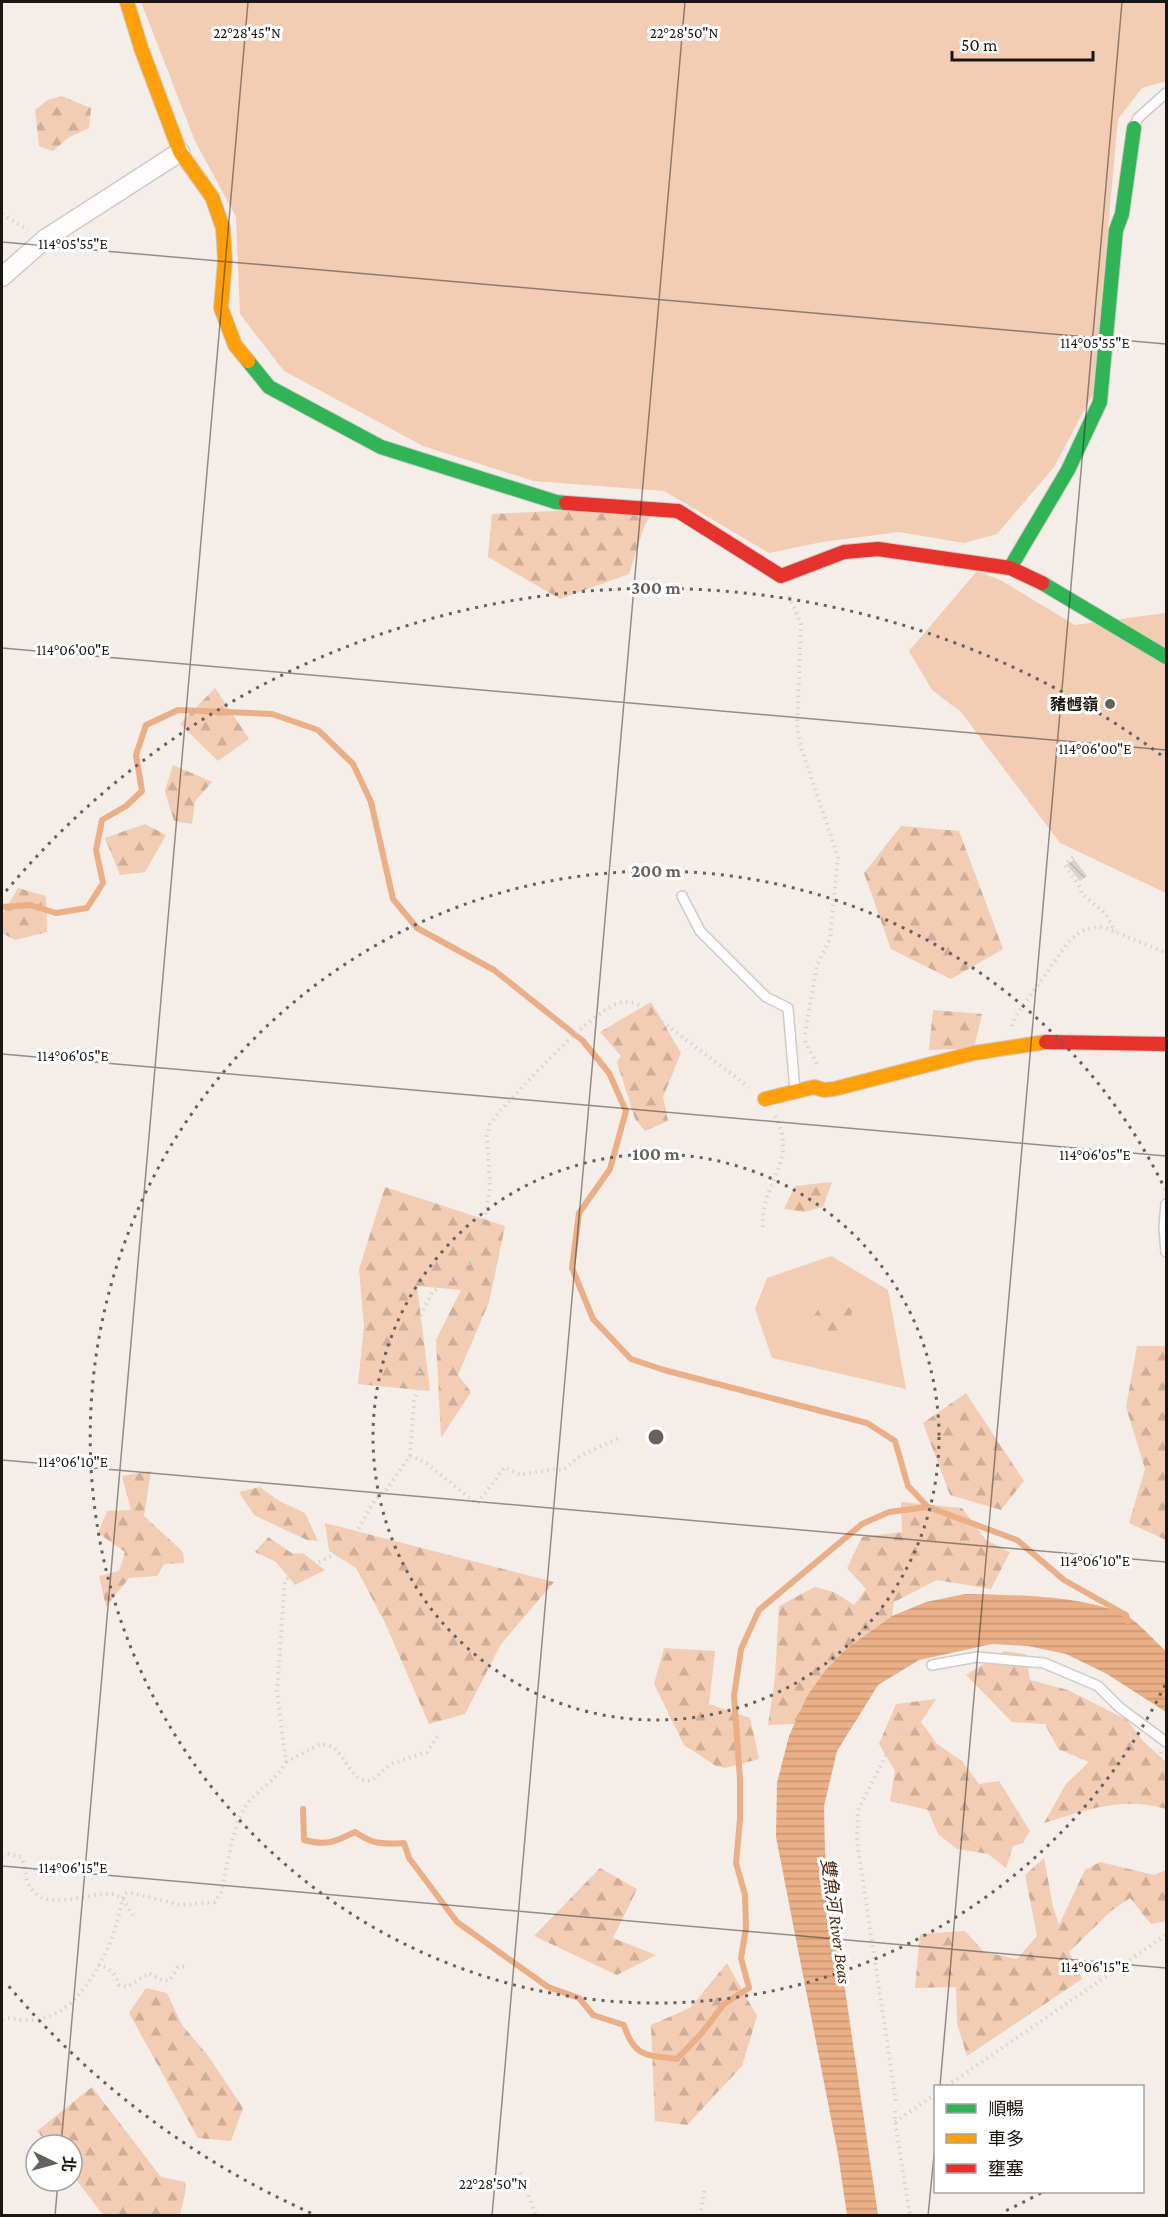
<svg xmlns="http://www.w3.org/2000/svg" width="1168" height="2217" font-family="'Crimson Pro','Noto Sans TC',serif">
	<defs>
		<pattern id="forest-firs" width="22" height="20" patternUnits="userSpaceOnUse" patternTransform="scale(1.5)"><rect width="22" height="20" fill="#f2ccb3"/><path d="M5 1l3.5 6h-7zM16 11l3.5 6h-7z" fill="#cfae99"/></pattern>
		<pattern id="water-rules" width="6" height="5" patternUnits="userSpaceOnUse" patternTransform="scale(1.5)"><rect width="6" height="5" fill="#eaaf86"/><path d="M0 2.5h6" fill="none" stroke="#c89673"/></pattern>
		<pattern id="building-back-hatch" width="6" height="6" patternUnits="userSpaceOnUse" patternTransform="scale(1.5)"><rect width="6" height="6" fill="#dad4d0"/><path d="M-1 5l2 2M0 0l6 6M5-1l2 2" fill="none" stroke="#bab5b2"/></pattern>
	</defs>
	<rect width="100%" height="100%" fill="#f5ede8"/>
	<path fill="#f2ccb3" d="M141 2H1166V81L1142 88 1118 119 1093 394 1054 467 997 534 964 543 899 532 822 542 769 553 664 491 534 481 423 446 284 371 240 314 236 217 195 141Z
		M977 571 1002 581 1075 625 1166 613V893L1060 843 961 712 932 690 909 651Z
		M831 1256 888 1290 906 1389 772 1358 755 1309 767 1278Z"/>
	<path fill="url(#forest-firs)" d="M61 96 91 108 89 128 68 138 53 151 39 146 35 110 48 100Z
		M574 510 652 513 644 527 629 574 560 599 488 557 492 514Z
		M215 688 249 739 218 761 180 724Z
		M173 765 212 782 195 801 192 824 174 821 165 791Z
		M145 824 166 835 145 872 120 875 105 838Z
		M901 826 959 831 1003 949 951 979 891 949 864 873Z
		M18 888 46 896 47 932 15 940 2 933V915Z
		M651 1002 681 1053 663 1097 668 1121 645 1131 635 1119 617 1062 621 1056 600 1032Z
		M933 1010 982 1014 974 1048 929 1050Z
		M832 1182 823 1207 804 1212 784 1209 795 1186Z
		M385 1187 505 1226 489 1302 458 1375 471 1392 441 1438 436 1340 461 1290 417 1286 430 1391 358 1384 364 1326 359 1269Z
		M821 1305 853 1307 848 1331 821 1340 805 1330Z
		M1137 1346H1166V1540L1129 1523 1145 1469 1126 1407Z
		M966 1393 1024 1481 1001 1510 950 1495 923 1423Z
		M151 1471 144 1516 183 1552 184 1563 164 1564 157 1576 129 1578 106 1607 99 1576 119 1571 125 1552 98 1533 107 1511 131 1510 122 1476Z
		M260 1487 279 1501 305 1513 318 1541 307 1540 254 1515 239 1492Z
		M901 1502 962 1508 986 1540 1010 1552 991 1589 937 1580 894 1602 892 1616 846 1649 807 1696 795 1724 768 1725 775 1678 779 1606 815 1587 834 1592 854 1605 866 1589 847 1568 862 1537 902 1532Z
		M325 1523 554 1582 501 1644 465 1714 429 1724 385 1623 356 1568 329 1551Z
		M268 1537 293 1554 303 1553 325 1570 295 1585 276 1562 255 1552Z
		M664 1648 715 1651 709 1704 750 1718 759 1759 725 1768 716 1766 684 1745 654 1684Z
		M1004 1651 1026 1654 1030 1680 1068 1690 1127 1720 1143 1741 1166 1762V1809C1121 1796 1088 1810 1044 1823L1066 1784 1089 1762 1058 1749 1045 1724 1012 1722 966 1675Z
		M936 1699 921 1722 937 1744 962 1761 979 1784 999 1781 1030 1831 1023 1843 1013 1846 1006 1868 988 1854 957 1849 938 1834 928 1810 890 1801 895 1771 879 1744 896 1704Z
		M1044 1858 1053 1907 1059 1925 1085 1870 1100 1862 1154 1875 1166 1870V1921L1151 1924 1130 1898 1111 1911 1069 1952 1082 1979 967 2056 957 2023 956 1987 915 1988 920 1934 965 1931 984 1952 1017 1959 1037 1936 1025 1875Z
		M600 1868 637 1889 613 1938 656 1955 617 1975 534 1936Z
		M727 1963 757 2016 742 2066 687 2125 655 2121 651 2025 690 2008Z
		M146 1988 167 1993 182 2025 209 2057 243 2108 231 2141 198 2138 129 2013Z
		M92 2087 161 2177 185 2182 186 2189 180 2215H103L72 2174V2145H49L37 2131Z"/>
	<path fill="url(#water-rules)" d="M965 1594C1011 1595 1083 1595 1125 1615 1138 1621 1154 1641 1166 1651V1712L1107 1674 1066 1654 1028 1646 992 1644 919 1660 878 1685 837 1751 824 1806 825 1853 878 2215H847L838 2154 776 1837 777 1783 789 1736 807 1696 825 1671 846 1649 892 1616 926 1602Z"/>
	<g fill="none" stroke-linecap="round" stroke-linejoin="round">
		<path stroke="#eaaf86" stroke-width="6" d="M2 907 30 905 56 913 87 908 103 883 96 850 102 820 126 806 142 791 136 755 146 725 178 710 272 714 318 730 353 764 371 802 393 899 417 928 494 970 583 1041 609 1073 626 1111 610 1169 579 1213 572 1268 593 1319 631 1359 664 1370 867 1423 895 1441 908 1486 928 1507 1017 1540 1064 1580 1126 1615 1128 1621
			M303 1809 304 1840C326 1846 335 1842 355 1832 374 1845 381 1844 404 1843L409 1858 457 1922 548 1987 579 1998 593 2015 624 2025C634 2058 647 2055 677 2059L701 2034 724 2004 749 1988 741 1958 746 1928 745 1895 736 1863 740 1819V1779L734 1696 741 1649 759 1610 862 1524 889 1512 928 1507"/>
	</g>
	<path fill="url(#building-back-hatch)" d="M1074 859 1087 876 1080 881 1067 865Z"/>
	<g fill="none" stroke-linecap="round" stroke-linejoin="round">
		<g stroke="#d0cbc7" stroke-width="12">
			<path id="lane" d="M1135 125 1138 118 1166 93
				M682 896 700 931 766 997 788 1008 795 1091
				M1166 1204 1164 1227 1166 1252
				M932 1665 977 1657 1044 1663 1098 1686 1119 1707 1166 1742"/>
		</g>
		<g stroke="#d0cbc7" stroke-width="21">
			<path id="street" d="M2 277 45 239 180 152"/>
		</g>
		<g stroke="#d0cbc7" stroke-width="16">
			<path id="fast" d="M248 361 269 387 381 447 556 502 566 503
				M1010 568 1068 470 1100 402 1116 230 1122 214 1134 128
				M1042 583 1166 657"/>
		</g>
		<g stroke="#d0cbc7" stroke-width="16">
			<path id="slow" d="M127 2 141 48 180 152 212 197 223 228 225 260 221 308 235 345 248 361
				M765 1099 814 1087 824 1090 834 1089 974 1053 1046 1042"/>
		</g>
		<g stroke="#d0cbc7" stroke-width="16">
			<path id="jam" d="M566 503 678 511 781 576 844 552 878 549 1010 568 1042 583
				M1046 1042 1166 1044"/>
		</g>
		<path stroke="#d6d4d2" stroke-width="4" stroke-dasharray="1.5 4.5" stroke-linecap="butt" d="M2 214 28 230
			M789 596 801 624 797 728 802 750 838 857 830 939 817 965 805 1034
			M1073 857 1065 865 1080 887 1082 894 1106 914 1115 932
			M1012 1026 1015 1017 1070 940C1081 930 1089 927 1104 927L1166 953
			M805 1041 818 1066
			M763 1227C759 1184 800 1161 775 1116
			M410 1456 425 1462 477 1504 505 1467 520 1475 554 1469 563 1470 580 1456 621 1437
			M1161 1752 1160 1757 1166 1776
			M286 1762 320 1744C324 1745 331 1746 334 1748 348 1759 350 1781 371 1781L391 1764 427 1752 439 1734
			M2 1856 8 1854 21 1857C26 1865 24 1875 28 1883 44 1916 88 1891 114 1894L123 1899 133 1915
			M98 1965C109 1967 116 1974 119 1985L127 1987 149 1973 163 1981 170 1980 178 1967 188 1966
			M2 2019C11 2017 15 2020 24 2020 33 2021 43 2018 52 2015 79 2005 104 1961 113 1935 118 1922 120 1908 124 1894L128 1892 181 1905 215 1902 221 1892C227 1867 232 1829 245 1807 256 1790 277 1781 286 1762L277 1691 285 1580 348 1547 376 1498 386 1490 410 1456 414 1401 420 1383 418 1362 412 1334 432 1292 462 1273 472 1259 482 1236 490 1187 487 1136 490 1124 499 1112C523 1087 593 1007 623 1002 629 1002 636 1003 641 1006L749 1087
			M947 2086 1166 1935
			M896 2101 857 1842 858 1810 907 1715
			M895 2111V2122L910 2216
			M895 2122 936 2094
			M520 2173 536 2216
			M700 2216 705 2188"/>
		<use href="#lane" stroke="#fefcfc" stroke-width="9"/>
		<use href="#street" stroke="#fefcfc" stroke-width="18"/>
		<use href="#fast" stroke="#30b455" stroke-width="14"/>
		<use href="#slow" stroke="#ff9f0a" stroke-width="14"/>
		<use href="#jam" stroke="#e5322d" stroke-width="14"/>
	</g>
	<path fill="none" stroke="#1b1613" stroke-width="1.5" stroke-opacity="0.45" d="M2 242 1166 344M2 648 1166 750M2 1054 1166 1156M2 1460 1166 1562M2 1866 1166 1968M940 2086 1122 2M61 2145 248 2M55 2216 58 2181M492 2216 685 2M928 2216 936 2135"/>
	<g fill="none" stroke="#67615e" stroke-width="3" stroke-dasharray="3 6">
		<circle cx="656" cy="1437" r="283"/>
		<path d="M1165 1685A566 566 0 1 1 1165 1189"/>
		<path d="M1041 2193A849 849 0 0 1 1001 2213M311 2213A849 849 0 0 1 6 1983M6 891A849 849 0 0 1 1161 755"/>
	</g>
	<circle fill="#67615e" stroke="#fff" stroke-width="2" cx="1110" cy="704" r="6"/>
	<g text-anchor="middle" dominant-baseline="central" stroke-width="6" stroke-linejoin="round" paint-order="stroke">
		<g font-size="16" font-weight="bold" fill="#1b1613" stroke="#fff" text-anchor="end">
			<text x="1098" y="704">豬乸嶺</text>
		</g>
		<g font-size="18" font-style="italic" fill="#4a2911" stroke="#fff">
			<text transform="translate(836 1921) rotate(82)">雙魚河 River Beas</text>
		</g>
	</g>
	<g font-size="15" text-anchor="middle" fill="#1b1613" stroke="#fff" stroke-width="6" stroke-linejoin="round" paint-order="stroke">
		<text x="247" y="38">22°28'45"N</text>
		<text x="684" y="38">22°28'50"N</text>
		<text x="73" y="249">114°05'55"E</text>
		<text x="1095" y="348">114°05'55"E</text>
		<text x="73" y="655">114°06'00"E</text>
		<text x="1095" y="754">114°06'00"E</text>
		<text x="73" y="1061">114°06'05"E</text>
		<text x="1095" y="1160">114°06'05"E</text>
		<text x="73" y="1467">114°06'10"E</text>
		<text x="1095" y="1566">114°06'10"E</text>
		<text x="73" y="1873">114°06'15"E</text>
		<text x="1095" y="1972">114°06'15"E</text>
		<text x="493" y="2189">22°28'50"N</text>
	</g>
	<circle cx="656" cy="1437" r="9" fill="#67615e" stroke="#fff" stroke-width="3"/>
	<g font-size="18" text-anchor="middle" font-weight="bold" fill="#67615e" stroke="#fff" stroke-width="6" stroke-linejoin="round" paint-order="stroke">
		<text x="656" y="594">300 m</text>
		<text x="656" y="877">200 m</text>
		<text x="656" y="1160">100 m</text>
	</g>
	<rect width="1168" height="2217" fill="none" stroke="#1b1613" stroke-width="6"/>
	<rect x="934" y="2085" width="210" height="108" fill="#ffffff" stroke="#a4a2a1" stroke-width="1.5"/>
	<rect x="946" y="2104" width="30" height="9" fill="#30b455" stroke="#a4a2a1" stroke-width="1.5"/>
	<text x="988" y="2115" font-size="18" fill="#1b1613">順暢</text>
	<rect x="946" y="2134" width="30" height="9" fill="#ff9f0a" stroke="#a4a2a1" stroke-width="1.5"/>
	<text x="988" y="2145" font-size="18" fill="#1b1613">車多</text>
	<rect x="946" y="2164" width="30" height="9" fill="#e5322d" stroke="#a4a2a1" stroke-width="1.5"/>
	<text x="988" y="2175" font-size="18" fill="#1b1613">壅塞</text>
	<g transform="translate(54 2163) rotate(95)"><circle r="28" fill="#ffffff" stroke="#a4a2a1" stroke-width="1.5"/>
	<path d="M0-4.5L10 22L0 15L-10 22Z" fill="#67615e"/>
	<text y="-9" font-size="16" font-weight="bold" text-anchor="middle" fill="#1b1613">北</text>
	</g>
	<path d="M952 51v9h141v-9" fill="none" stroke="#1b1613" stroke-width="3"/>
	<text x="961" y="51" font-size="18" fill="#1b1613" stroke="#ffffff" stroke-width="4.5" paint-order="stroke">50 m</text>
</svg>
